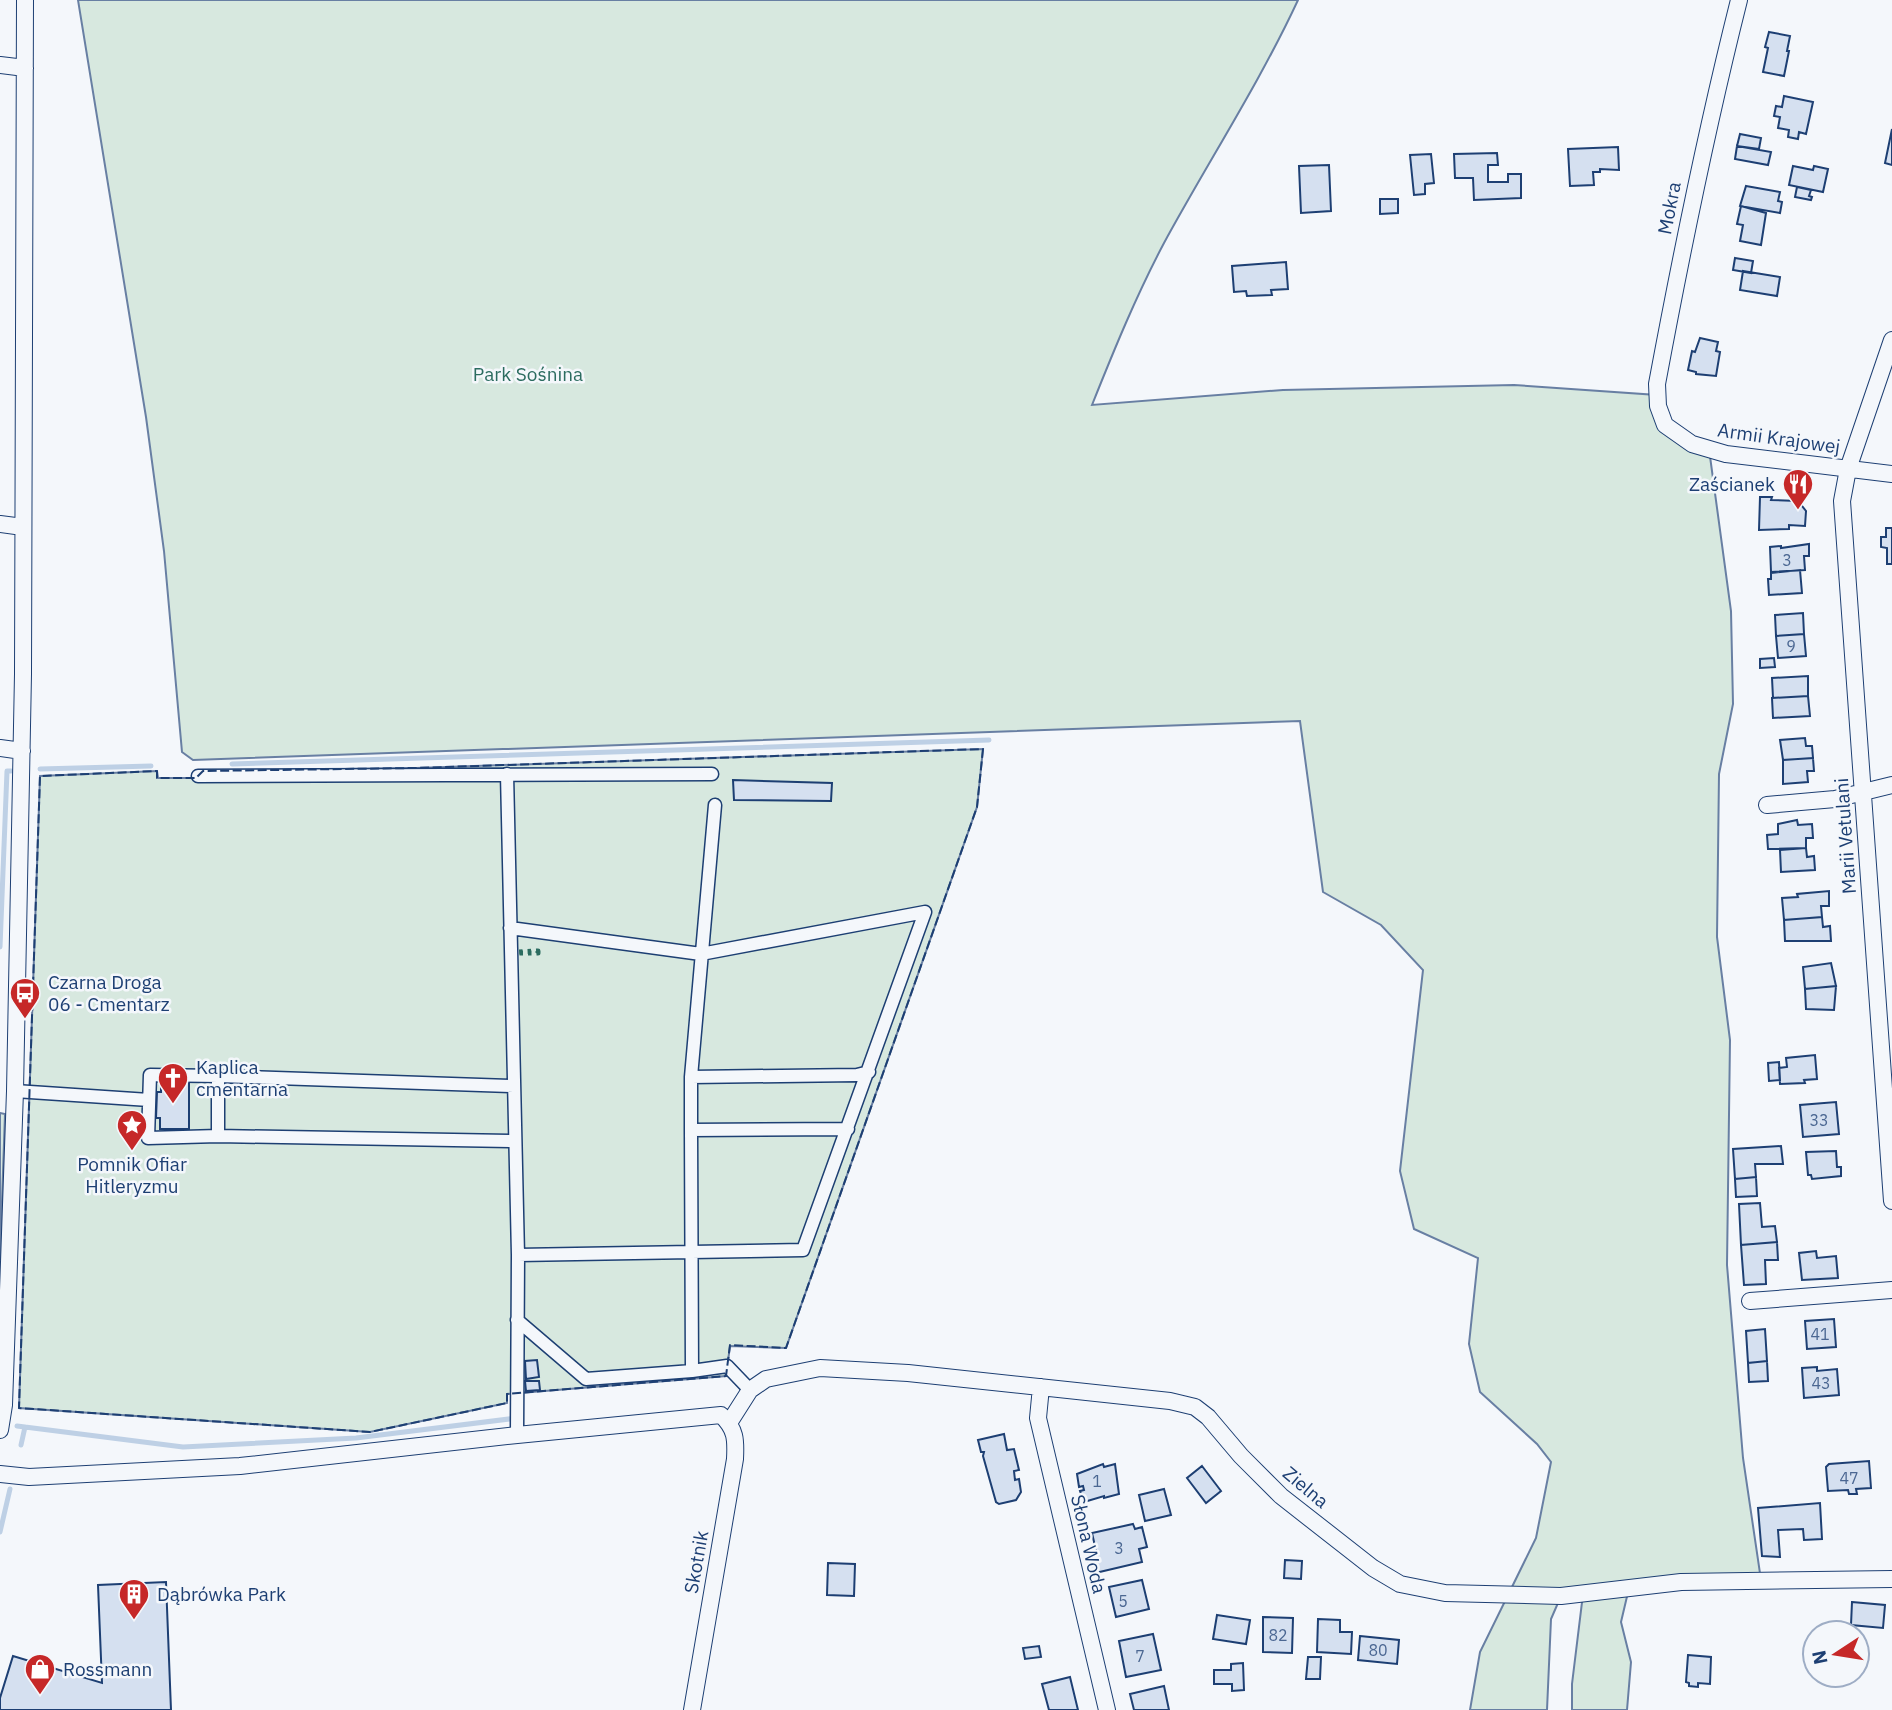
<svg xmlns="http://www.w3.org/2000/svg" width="1892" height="1710" font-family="'IBM Plex Sans',sans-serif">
	<rect width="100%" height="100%" fill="#f4f7fb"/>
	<path fill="#d7e8df" stroke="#687fa3" stroke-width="2" d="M78 0H1298C1259 84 1208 162 1164 243 1136 296 1114 350 1092 405L1283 390 1514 385 1657 395 1665 425 1709 449 1731 611 1733 704 1719 774 1717 937 1730 1040 1727 1265 1743 1458 1761 1580 1629 1588 1621 1622 1631 1662 1627 1710H1572V1684L1583 1594 1561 1596 1551 1619 1547 1710H1470L1480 1652 1536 1538 1551 1462 1537 1444 1480 1392 1469 1344 1478 1258 1414 1229 1400 1171 1423 970 1381 925 1323 892 1300 721 193 760 182 752 164 551 146 417Z
		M983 749 977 807 786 1348 730 1346 726 1376 507 1394V1403L370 1432 19 1408 40 776 157 771 158 778H196L203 771 416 768Z
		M0 1113 5 1114 0 1260Z"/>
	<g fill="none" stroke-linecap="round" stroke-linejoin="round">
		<path stroke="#bed0e5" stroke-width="5" d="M232 764 989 740
			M40 769 151 766
			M0 947 7 771H11
			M17 1426 183 1447 356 1438 517 1418
			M21 1445 25 1427
			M0 1532 10 1489"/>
	</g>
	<path fill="#d5e0f0" stroke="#1d3f73" stroke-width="2" d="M1769 32 1790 36 1787 51H1789L1784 76 1763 72 1768 48 1765 47Z
		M1784 96 1813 102 1806 134 1799 132 1798 139 1788 137 1789 130 1778 128 1780 117 1774 116 1776 106 1782 107Z
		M1892 129V165L1885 163Z
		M1740 134 1761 138 1759 149 1737 146Z
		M1737 146 1771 152 1768 165 1735 159Z
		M1618 147 1619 170 1600 169V172H1593L1594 185 1570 186 1568 149Z
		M1497 153 1498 165H1488V182H1508V174H1521V198L1474 200 1473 178H1455L1454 154Z
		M1431 154 1434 183 1425 184V194L1414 195 1410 155Z
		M1329 165 1331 211 1301 213 1299 166Z
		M1793 166 1813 170 1814 166 1828 169 1823 192 1789 185Z
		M1746 186 1780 192 1778 201 1782 202 1780 213 1740 206Z
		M1797 187 1811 190 1809 196 1812 197 1811 200 1795 197Z
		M1380 199H1398V213L1380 214Z
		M1741 206 1766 213 1761 245 1740 241 1743 225 1737 224Z
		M1735 258 1753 261 1751 273 1733 270Z
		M1286 262 1288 289 1271 290 1272 295 1247 296 1246 291 1234 292 1232 266Z
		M1743 271 1780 277 1777 296 1740 290Z
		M1700 338 1718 342 1716 351 1720 352 1716 376 1696 374V372L1688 370 1692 351 1695 352Z
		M1760 497H1772L1771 500 1798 501 1806 511 1805 526 1789 525V529L1759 530Z
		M1886 528H1892V564H1887V548L1881 547V537H1886Z
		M1809 544V556H1804L1805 570 1771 572 1770 547 1781 546V548Z
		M1800 570 1802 593 1769 595 1768 579H1771V573Z
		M1803 613 1804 634 1776 636 1775 615Z
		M1804 634 1806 656 1778 658 1776 636Z
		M1774 658 1775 667 1760 668V659Z
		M1808 676V696L1773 698 1772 678Z
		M1808 696 1810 716 1773 718 1772 698Z
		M1805 738 1806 746H1812L1813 758 1783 760 1780 740Z
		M1813 758 1814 771H1807L1808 782 1783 784V760Z
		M733 780 832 783 831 801 734 800Z
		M1797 820 1798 825 1812 824 1813 838H1806V848L1768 849 1767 835 1778 834V824Z
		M1806 848 1807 857 1814 856 1815 870 1781 872 1780 850Z
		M1829 891V906H1821L1822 917 1784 920 1782 898 1798 897 1797 894Z
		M1822 917 1823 927 1830 926 1831 941H1785L1784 920Z
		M1831 963 1836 986 1805 989 1803 967Z
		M1836 986 1834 1010 1806 1009 1805 989Z
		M1815 1055 1817 1079 1804 1080 1805 1083 1780 1084 1779 1068 1787 1067 1786 1058Z
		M1779 1062 1780 1080 1769 1081 1768 1063Z
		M161 1080H189V1129H160V1118H156L157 1092H161Z
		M1836 1102 1839 1134 1803 1137 1800 1105Z
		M1781 1146 1783 1164H1755L1756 1177 1735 1179 1733 1149Z
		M1836 1151 1837 1167H1841V1176L1812 1179 1811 1175H1808L1806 1152Z
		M1756 1177 1757 1196 1736 1197 1735 1179Z
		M1760 1203 1762 1227 1775 1226 1777 1242 1741 1245 1739 1204Z
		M1777 1242 1778 1260H1765L1766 1284 1744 1285 1741 1245Z
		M1816 1251 1817 1258 1836 1256 1838 1278 1802 1280 1799 1253Z
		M1834 1319 1836 1347 1807 1349 1805 1321Z
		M1765 1329 1767 1361 1748 1363 1746 1331Z
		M537 1360 539 1377 526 1379 525 1361Z
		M1767 1361 1768 1381 1749 1382 1748 1363Z
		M1817 1367V1371L1837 1369 1839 1395 1804 1398 1802 1368Z
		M525 1381H539L540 1390 526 1391Z
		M1004 1434 1007 1450 1014 1449 1019 1470 1014 1471 1015 1480 1019 1479 1021 1492 1016 1500 999 1504 996 1502 983 1456 984 1452H981L978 1440Z
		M1869 1461 1871 1488 1856 1489 1857 1494H1849L1848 1490 1828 1491 1826 1467 1829 1464Z
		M1103 1464 1104 1467 1115 1464 1119 1494 1104 1498V1496L1084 1502 1080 1491 1084 1490 1083 1486 1079 1487 1077 1474Z
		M1202 1466 1221 1491 1206 1503 1187 1478Z
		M1164 1489 1171 1515 1145 1521 1139 1495Z
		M1820 1503 1822 1539 1804 1540 1803 1529 1778 1530 1780 1557 1762 1556 1758 1508Z
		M1133 1524 1135 1529 1142 1527 1147 1547 1139 1549 1142 1562 1091 1574 1087 1557 1097 1555 1092 1533Z
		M1285 1560 1302 1561 1301 1579 1284 1578Z
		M828 1563 855 1564 854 1596 827 1595Z
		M1142 1580 1149 1609 1116 1617 1109 1587Z
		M166 1582 171 1710H0V1698L13 1656 102 1683 98 1585Z
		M1852 1602 1885 1605 1883 1628 1851 1625Z
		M1217 1615 1250 1620 1246 1644 1213 1639Z
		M1263 1617 1293 1618 1292 1653 1263 1652Z
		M1318 1619 1340 1620V1632H1352L1351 1654 1317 1652Z
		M1153 1634 1161 1670 1126 1677 1119 1641Z
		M1360 1636 1399 1640 1397 1664 1358 1660Z
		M1039 1646 1041 1657 1025 1659 1023 1648Z
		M1688 1655 1711 1657 1710 1684 1698 1683V1687L1689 1686V1683L1686 1682Z
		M1308 1657H1321L1320 1679H1306Z
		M1243 1663 1244 1690 1232 1691V1684H1214V1670H1231V1664Z
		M1070 1677 1078 1710H1049L1042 1684Z
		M1164 1686 1169 1710H1134L1130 1694Z"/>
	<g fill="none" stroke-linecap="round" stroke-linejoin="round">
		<g stroke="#1d3f73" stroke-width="15">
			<path id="pedestrian" d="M507 774 518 1255 517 1435
				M198 776 712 774
				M715 805 691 1077 857 1075 869 1072
				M510 928 701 954 925 912 803 1250 518 1255
				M218 1076 513 1086
				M691 1077V1130L848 1129
				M15 1091 149 1100
				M691 1130 692 1371
				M218 1136 148 1138 150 1075 218 1076V1136L514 1141
				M517 1320 586 1379 692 1371 727 1366 750 1390"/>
		</g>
		<g stroke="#1d3f73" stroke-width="18">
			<path id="minor" d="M1739 0C1707 127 1681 255 1657 384L1658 406 1665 425 1692 444 1726 454 1892 474
				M0 65 25 68
				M1892 340 1848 469 1842 501 1892 1201
				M0 524 23 527
				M0 748 22 751
				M1767 805 1835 799 1892 785
				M1750 1301 1892 1290
				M1041 1387 1038 1418 1107 1710
				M729 1423 750 1390 766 1379 820 1368 908 1373 1170 1401 1195 1407 1208 1417 1241 1456 1281 1496 1373 1568 1400 1584 1445 1593 1561 1596 1681 1582 1892 1579
				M0 1430 4 1405 15 1091 23 674 25 0
				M0 1474 29 1477 240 1466 517 1435 721 1415C736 1429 736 1440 735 1459L692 1710"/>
		</g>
		<use href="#pedestrian" stroke="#f4f7fb" stroke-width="12"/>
		<use href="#minor" stroke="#f4f7fb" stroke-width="16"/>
		<path stroke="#2c6c60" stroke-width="5" stroke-dasharray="3.5 5" stroke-linecap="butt" d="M538 951V953H517L518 952Z"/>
		<path stroke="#1d3f73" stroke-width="2" stroke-dasharray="9 3.5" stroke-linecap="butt" d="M983 749 977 807 786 1348 730 1345 726 1376 507 1394V1403L370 1432 19 1408 40 776 157 771V778H196L203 771 416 768Z"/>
	</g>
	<defs>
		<g id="restaurant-pin" transform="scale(1.575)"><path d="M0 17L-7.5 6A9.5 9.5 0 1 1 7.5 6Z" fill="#c62828" stroke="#f4f7fb"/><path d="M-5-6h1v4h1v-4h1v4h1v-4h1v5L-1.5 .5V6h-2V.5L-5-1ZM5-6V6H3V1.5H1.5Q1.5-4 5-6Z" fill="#fff"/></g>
		<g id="bus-pin" transform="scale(1.575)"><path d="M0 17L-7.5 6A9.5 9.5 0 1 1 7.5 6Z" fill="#c62828" stroke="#f4f7fb"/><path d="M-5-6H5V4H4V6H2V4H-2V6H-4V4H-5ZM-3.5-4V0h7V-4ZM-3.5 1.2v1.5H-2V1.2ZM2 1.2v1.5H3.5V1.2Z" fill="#fff"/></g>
		<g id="church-pin" transform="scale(1.575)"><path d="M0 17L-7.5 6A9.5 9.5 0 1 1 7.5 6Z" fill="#c62828" stroke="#f4f7fb"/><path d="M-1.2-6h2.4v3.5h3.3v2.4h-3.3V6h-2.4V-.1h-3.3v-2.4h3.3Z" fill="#fff"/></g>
		<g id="sight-pin" transform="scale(1.575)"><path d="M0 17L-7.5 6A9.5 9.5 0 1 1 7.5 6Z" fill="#c62828" stroke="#f4f7fb"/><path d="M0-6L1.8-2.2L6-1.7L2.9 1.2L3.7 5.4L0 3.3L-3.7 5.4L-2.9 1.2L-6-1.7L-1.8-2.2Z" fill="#fff"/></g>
		<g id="building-pin" transform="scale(1.575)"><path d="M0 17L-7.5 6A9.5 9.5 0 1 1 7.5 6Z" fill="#c62828" stroke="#f4f7fb"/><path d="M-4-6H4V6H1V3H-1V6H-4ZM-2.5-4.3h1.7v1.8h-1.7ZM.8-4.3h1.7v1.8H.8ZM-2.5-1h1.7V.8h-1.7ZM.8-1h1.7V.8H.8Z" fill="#fff"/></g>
		<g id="shop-pin" transform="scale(1.575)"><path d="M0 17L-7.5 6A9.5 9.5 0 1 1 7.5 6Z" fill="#c62828" stroke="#f4f7fb"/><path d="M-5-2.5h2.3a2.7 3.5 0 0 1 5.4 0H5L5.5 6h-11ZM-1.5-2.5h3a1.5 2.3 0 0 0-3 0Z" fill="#fff"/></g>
	</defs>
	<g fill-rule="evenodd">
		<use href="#restaurant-pin" x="1798" y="484"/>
		<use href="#bus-pin" x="25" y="993"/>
		<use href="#church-pin" x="173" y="1078"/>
		<use href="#sight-pin" x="132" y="1125"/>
		<use href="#building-pin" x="134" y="1594"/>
		<use href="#shop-pin" x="40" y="1669"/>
	</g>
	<g text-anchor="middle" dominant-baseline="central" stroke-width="5" stroke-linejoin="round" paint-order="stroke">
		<g font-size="16" fill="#4b6792">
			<text x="1787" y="560">3</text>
			<text x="1791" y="646">9</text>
			<text x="1819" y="1120">33</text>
			<text x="1820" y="1334">41</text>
			<text x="1821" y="1383">43</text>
			<text x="1849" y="1478">47</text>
			<text x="1097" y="1481">1</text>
			<text x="1119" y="1548">3</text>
			<text x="1123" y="1601">5</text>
			<text x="1278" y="1635">82</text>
			<text x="1378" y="1650">80</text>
			<text x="1140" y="1656">7</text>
		</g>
		<g font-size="19" fill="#1d3f73" stroke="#f4f7fb">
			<text transform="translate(1669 208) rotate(-79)">Mokra</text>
			<text transform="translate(1779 438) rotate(8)">Armii Krajowej</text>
			<text transform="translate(1845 836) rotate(-94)">Marii Vetulani</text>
			<text transform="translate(1306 1487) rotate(40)">Zielna</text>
			<text transform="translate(1089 1544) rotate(77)">Słona Woda</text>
			<text transform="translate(696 1562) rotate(-80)">Skotnik</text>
		</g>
		<g font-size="19" fill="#2c6c60" stroke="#f4f7fb">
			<text x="528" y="374">Park Sośnina</text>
		</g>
		<g font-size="19" fill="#1d3f73" stroke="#f4f7fb" text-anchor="start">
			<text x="1775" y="484" text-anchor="end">Zaścianek</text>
			<text x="48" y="982">Czarna Droga<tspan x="48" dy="22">06 - Cmentarz</tspan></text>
			<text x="196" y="1067">Kaplica<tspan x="196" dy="22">cmentarna</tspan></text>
			<text x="132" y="1164" text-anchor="middle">Pomnik Ofiar<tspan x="132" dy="22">Hitleryzmu</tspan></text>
			<text x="157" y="1594">Dąbrówka Park</text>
			<text x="63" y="1669">Rossmann</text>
		</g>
	</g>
	<g transform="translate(1836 1654) rotate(258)"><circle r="33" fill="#f4f7fb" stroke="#9eadc5" stroke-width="2"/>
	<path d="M0-5L12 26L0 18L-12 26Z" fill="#c62828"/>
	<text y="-10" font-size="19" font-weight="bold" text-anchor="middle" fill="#1d3f73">N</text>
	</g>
</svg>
